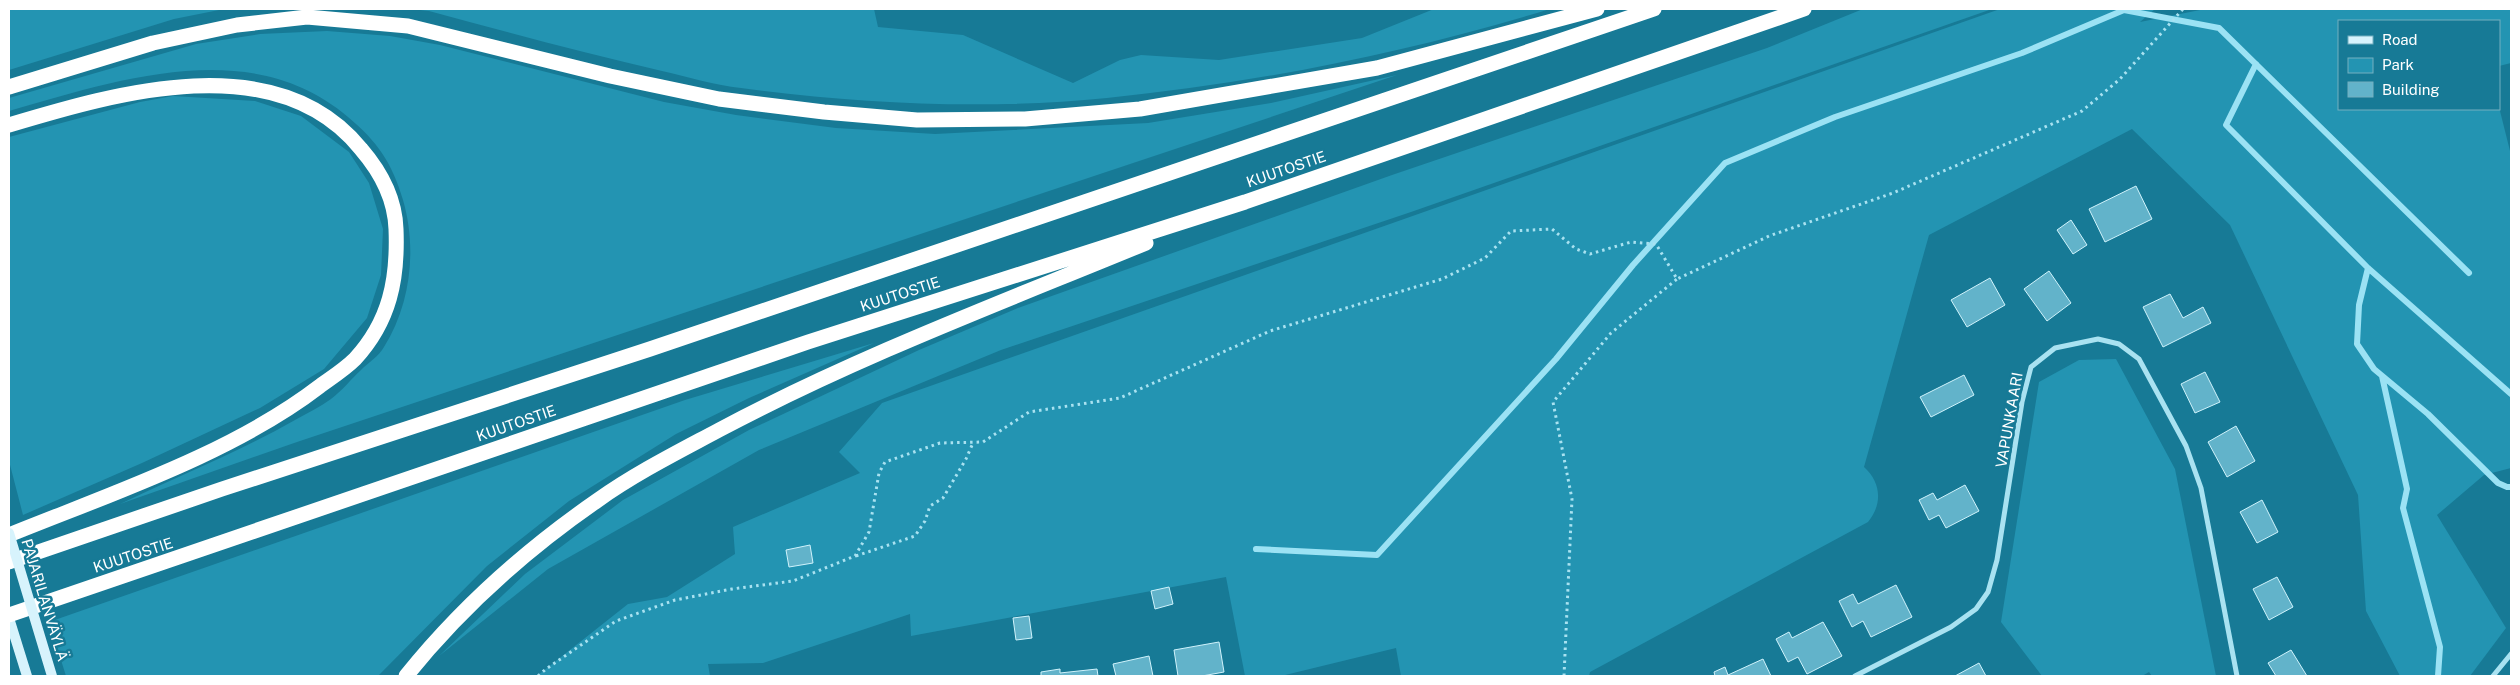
<svg xmlns="http://www.w3.org/2000/svg" width="2520" height="685" font-family="'Public Sans',sans-serif">
	<rect width="100%" height="100%" fill="#177a96"/>
	<path fill="#2394b2" d="M9 9H224L174 19 9 70Z
		M411 9H874L878 27 963 35 1073 83 1120 60 1141 55 1219 60 1362 38 1434 9H1550C1407 53 1256 83 1107 98 988 110 859 104 741 88 715 85 688 77 662 71 584 53 507 32 429 11Z
		M1863 9H1992L1411 212 1001 350 759 450 548 569 439 656 525 574 623 500 749 430 919 350 1018 308 1392 175 1767 48Z
		M2000 9H2155L2140 22 2205 9H2511V63L2499 66V21H2339V109H2499V107L2511 155V468L2484 475 2437 515 2506 628 2470 676H2400L2366 611 2358 495 2230 225 2132 129 1929 235 1864 467C1881 482 1883 504 1868 522L1590 672 1589 676H1401L1396 648 1281 676H1245L1226 577 911 636 910 614 763 663 708 664 710 676H537L628 604 667 597 735 554 733 527 860 473 839 452 882 403Z
		M327 31 390 36 440 45 664 102 736 115 836 128 935 134 1148 123 1271 103 1397 75 297 442 120 504C179 476 239 452 295 420 307 413 320 407 331 399 342 391 351 379 361 370 368 363 379 356 384 347 411 304 417 248 403 200 392 163 378 142 348 117 251 34 118 80 9 111V98L196 44 260 34Z
		M173 96 255 101 301 116 349 152 369 183 383 229 381 275 367 318 324 369 260 408 142 463 23 515 9 461V137L140 102Z
		M874 343 749 398 676 434 569 501 487 566 378 676H66L49 622 685 400Z
		M2116 359 2175 469 2216 676H2152L2149 672 2142 676H2042L2001 622 2039 382 2079 360Z"/>
	<g fill="none" stroke-linecap="round" stroke-linejoin="round">
		<path stroke="#9be2f4" stroke-width="6" d="M2256 64 2226 125 2368 268 2511 394
			M2368 268 2359 305 2357 344 2374 369 2428 414 2498 483 2507 487H2511
			M2382 376 2407 489 2403 508 2440 647 2438 676
			M1256 549 1377 555 1556 359 1633 265 1725 163 1835 117 2022 53 2124 10 2219 28 2469 273"/>
	</g>
	<path fill="#62b3ca" stroke="#d0f3fc" d="M2136 186 2152 219 2105 242 2089 209Z
		M2071 220 2087 245 2073 254 2057 230Z
		M2049 271 2071 303 2047 321 2024 289Z
		M1990 278 2005 305 1967 327 1951 300Z
		M2170 294 2183 318 2203 307 2211 323 2163 347 2143 307Z
		M2205 372 2220 402 2195 413 2181 384Z
		M1964 375 1974 395 1931 417 1920 397Z
		M2236 426 2255 461 2227 477 2208 442Z
		M1965 485 1979 511 1946 528 1939 515 1929 520 1919 500 1933 493 1937 500Z
		M2262 500 2278 532 2257 543 2240 512Z
		M810 545 813 563 789 567 786 550Z
		M2277 577 2293 607 2269 620 2253 589Z
		M1896 585 1912 617 1871 637 1863 621 1852 627 1839 601 1853 594 1858 604Z
		M1169 587 1173 604 1155 609 1151 591Z
		M1029 616 1032 638 1016 640 1013 618Z
		M1823 622 1842 656 1807 674 1798 657 1788 662 1776 639 1789 632 1792 638Z
		M1219 642 1224 672 1202 676H1178L1174 650Z
		M2291 650 2307 676H2276L2268 663Z
		M1149 656 1153 676H1116L1113 664Z
		M1763 659 1771 676H1715L1714 672 1725 667 1728 675Z
		M1979 663 1986 676H1955Z
		M1060 669V673L1097 669 1098 676H1041V672Z"/>
	<g fill="none" stroke-linecap="round" stroke-linejoin="round">
		<path stroke="#a9e2f1" stroke-width="3" stroke-dasharray="2.5 4" stroke-linecap="butt" d="M856 556 915 536 925 521 930 506 943 498 966 459 973 443
			M538 676 546 669 616 621 675 600 732 589 793 581 855 556 869 532 879 473 885 462 940 443 983 442 1029 412 1120 398 1270 331 1442 279 1485 258 1511 231 1552 229 1576 249 1590 254 1631 242 1656 244 1677 279 1769 236 1893 193 2082 111 2120 79 2183 9
			M1564 676 1572 499 1553 402 1611 333 1677 279"/>
		<path stroke="#a9e2f1" stroke-width="5" d="M1855 676 1951 627 1976 609 1988 592 1997 560 2022 402 2031 367 2055 348 2098 339 2119 344 2139 359 2186 446 2201 488 2237 676
			M2493 676 2511 654"/>
		<path stroke="#d7f3fc" stroke-width="10" d="M9 618 27 676"/>
		<path stroke="#fff" stroke-width="15" d="M9 87 153 43 237 25 307 17 408 26 610 76 719 99 824 112 917 120 1025 119 1140 109 1377 68 1597 9
			M9 125C116 93 277 45 361 149 380 171 395 199 396 229 398 279 390 321 355 359 345 369 331 378 320 386 233 453 110 494 9 535
			M9 562 222 489 650 349 1654 9
			M9 615 808 342 1245 202 1804 9
			M406 676C460 609 527 549 598 500 636 473 678 452 719 430 856 357 1003 302 1146 243"/>
		<path stroke="#d7f3fc" stroke-width="10" d="M9 533 52 676"/>
	</g>
	<g text-anchor="middle" dominant-baseline="central" stroke-width="5" stroke-linejoin="round" paint-order="stroke">
		<g font-size="15" fill="#fff" stroke="#177a96">
			<text transform="translate(1286 169) rotate(-19)">KUUTOSTIE</text>
			<text transform="translate(900 294) rotate(-18)">KUUTOSTIE</text>
			<text transform="translate(2009 420) rotate(-80)">VAPUNKAARI</text>
			<text transform="translate(516 423) rotate(-19)">KUUTOSTIE</text>
			<text transform="translate(133 555) rotate(-18)">KUUTOSTIE</text>
			<text transform="translate(45 600) rotate(73)">PAJARILANVÄYLÄ</text>
		</g>
	</g>
	<rect width="2520" height="685" fill="none" stroke="#ffffff" stroke-width="20"/>
	<rect x="2338" y="20" width="162" height="90" fill="#177a96" stroke="#74afc0"/>
	<rect x="2348" y="36" width="25" height="8" fill="#d7f3fc" stroke="#74afc0"/>
	<text x="2382" y="45" font-size="15" fill="#ffffff">Road</text>
	<rect x="2348" y="58" width="25" height="15" fill="#2394b2" stroke="#74afc0"/>
	<text x="2382" y="70" font-size="15" fill="#ffffff">Park</text>
	<rect x="2348" y="82" width="25" height="15" fill="#62b3ca" stroke="#74afc0"/>
	<text x="2382" y="95" font-size="15" fill="#ffffff">Building</text>
</svg>
